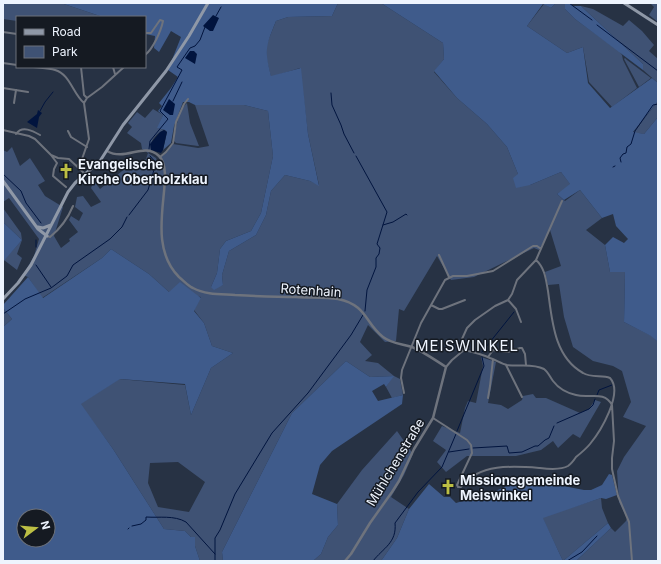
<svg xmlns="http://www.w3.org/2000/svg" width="661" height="564" font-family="Inter,sans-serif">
	<rect width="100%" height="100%" fill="#273244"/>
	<path fill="#3f5274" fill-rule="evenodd" d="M3 3H61L103 17H17V21L3 19Z
		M338 3H381L443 43 444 59 434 72 457 98 487 124 507 147 518 174 530 185 561 172 571 185 557 194 565 201 580 190 602 218 586 230 605 245 610 272H625L624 322 652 336 658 342V561H576L611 528 615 532 626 521 627 518 619 502 617 471 624 457 646 426 623 417 631 402 622 371 613 366 593 361 573 347 564 317 559 284 548 285 545 272 561 266 550 230 539 250 534 248 474 277 451 280 437 256 404 311 399 309 396 341 385 342 368 325 360 342 372 355 365 361 378 363 394 376 400 379 403 395 392 398 386 387 393 376 370 377 346 361 292 413 222 552 223 561H200L195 546V537H191L185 531 164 529 113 449 80 404 119 379 185 385 191 415 211 368 233 353 212 346 204 323 194 310 201 297 169 292 149 274 111 249 102 258 42 298 28 277 23 275 34 256 39 239 9 198 3 202V150L7 152 12 147 20 166 30 158 45 181 38 185 45 196 63 207 54 236 61 248 70 241 69 239 78 232 69 220 71 216 79 221 83 213 75 207 77 197 83 196 91 207 101 202 91 188 94 181 100 189 127 167 146 159 148 153 142 149 141 143 127 133 132 127 128 123 137 112 145 118 153 109 163 115 158 128 164 130C157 133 149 141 151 150L148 153 156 158 159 166 161 157 173 144 198 148 209 146 195 105H244L268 111 273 156 261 213 251 231 226 241 220 249 217 273 211 287 223 285 222 275 229 251 256 235 266 215 271 191 285 175 310 181 319 185 308 134 300 68 271 77 267 61 266 46 276 21 288 17 332 16ZM178 462 205 482 189 512 158 507 148 483 150 463Z
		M556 3H565V9L575 19 619 51 622 55 623 60 637 88 612 107 589 82 583 47 567 53 527 26 544 4 551 8Z
		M650 3H658V22L649 15 654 7Z
		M581 6 593 9 623 26 629 20 642 31 654 45 649 51 658 59V83L643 70V64Z
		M625 58 627 60 651 78 639 87 624 59Z
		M658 101V117L644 134 633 133Z
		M187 103 190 123 199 146H198L176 143 174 141C175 130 179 109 187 103Z
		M3 208 21 233 22 240 17 254 22 258 17 270 4 260 22 240 3 222Z
		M3 308 12 319 3 327Z
		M481 357 496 362 488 403 501 405 508 409 522 400 523 396 533 394 536 398H546L580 413 589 409 595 400 601 402 580 438 573 434 558 448 553 441 541 450 516 456H467L446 472 437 462 446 450 433 441 442 426 460 433 465 408 468 401 476 403 483 366Z
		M397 431 413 454 404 475 391 497 409 509 397 538 381 561H313L321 554 328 537 338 525 337 504 362 470Z
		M601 498 602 508 608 523 563 561 542 517Z"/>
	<path fill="#3f5b8b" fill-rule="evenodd" d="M61 3H338L332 16 288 17 276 21C266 46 264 49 271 76L301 68 308 134 319 186 310 181 285 175 271 191 266 215 256 235 229 251 222 275 223 285 214 290 211 287 217 273 220 249 226 241 251 231 261 213 273 156 268 111 244 105H195L189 102H183L174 126 171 143 163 150 167 132 165 130 157 128 163 115 158 111 162 106 159 103 171 88 178 77 168 70 181 37 171 31 159 52 154 48 155 36 145 34V17H103Z
		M381 3H556L551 8 543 4 527 26 567 53 583 47 588 83 610 108 652 78 658 83V101L633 132 644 134 658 117V342L651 336 624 322 625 272H610L605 245 613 237 624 243 628 239 616 226 613 214 602 218 580 190 564 200 557 194 570 184 561 172 530 185 516 188 513 178 518 174 507 147 487 124 457 98 434 71 444 59 443 43Z
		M565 3H570L573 6H581L643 64V70L575 19 565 9Z
		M3 222 22 240 3 262Z
		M111 249 149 274 169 292 180 282 201 298 194 311 204 323 212 346 233 353 211 368 191 415 185 384 120 379 81 404 113 449 164 529 185 531 191 537H195V546L200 561H3V327L12 319 3 308V305L28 277 43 298 102 258ZM24 516H48V540H24Z
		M346 361 370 377 394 376 386 387 384 384 372 391 378 401 403 395 402 404 332 451 320 465 312 494 337 504 338 525 328 537 321 554 313 561H223L222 552 292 413Z
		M609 474 612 475 617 495 606 499 601 498 543 518 563 561 608 523 611 528 576 561H381L397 538 409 509 429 484 444 497H450L456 503 493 492 512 484 520 483 553 484 584 490H591L602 485Z"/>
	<path fill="#01143e" d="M213 15 219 18 213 31H210L203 26Z
		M190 51H194L197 54 195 64 185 58Z
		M169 99 175 104 173 115H170L163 110Z
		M38 110 42 113 39 117 37 128 27 122 37 114Z
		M164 130 167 132 163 150 161 153 151 150 150 144 160 132Z"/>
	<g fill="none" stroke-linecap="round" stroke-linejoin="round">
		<path stroke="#01143e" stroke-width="1" d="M569 3 592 20
			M216 16 221 7
			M597 25 658 71
			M331 93 332 105 341 125 344 134 354 153
			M173 101 182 82
			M40 111 45 102 53 92
			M149 149 150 141 168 119 160 111 182 70 177 67 190 48 195 46 200 40 205 27
			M356 156 387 212 377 244 380 248 379 254 376 258V267L367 290 365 311
			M621 162 620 158 623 154 626 153 627 147 631 144 635 131 653 105 658 104
			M613 167 615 166
			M3 174 21 191 26 203 41 223
			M129 215 148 190 156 163 150 156
			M383 225 393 222 406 214 407 215
			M36 247V240
			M36 265 51 287
			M3 314 25 299 51 288 67 276 73 265 110 239 122 227 127 217
			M482 352 514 312
			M597 395 599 390 612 385
			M557 423 589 409 593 405 595 399
			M457 431 484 366 482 357
			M473 448 507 446 509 453 522 452 535 446H538L545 440 549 438 554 426
			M449 452 469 449
			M132 526 141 524 146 520V517C159 518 174 515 186 522L215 554
			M128 529 129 528
			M215 561V538L220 530 235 494 272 433 308 393 351 335 363 315
			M373 561C383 548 397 543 395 523L418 492 442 467 456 434
			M567 561 582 552 597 536"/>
		<path stroke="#6e737d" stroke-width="2" d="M3 32 17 34
			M145 55C153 49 161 31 163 21L160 20 151 33H145
			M3 63 17 65
			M33 67C40 68 48 68 55 70 70 74 73 94 84 103
			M81 67 84 95 87 98
			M113 67 115 74
			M3 88 28 92
			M14 103 16 90
			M3 130 29 136 35 139 51 155 58 158 69 159 85 174
			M68 131 71 137 87 147
			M16 134C22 125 33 131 40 135
			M51 155 57 163 54 169 53 176 66 187
			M160 157 166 152 173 143 176 122 184 104 188 99
			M77 166 82 159 89 139 84 103 87 98 102 87 124 67
			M47 236 50 237C60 229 68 218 73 206
			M439 255 449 277
			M508 300 516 309 521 322
			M431 305 439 309H442L465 300
			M464 350 462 345V339L467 328 475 320 495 306 508 300 512 294 517 280 536 260 562 201
			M488 357 493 350 508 352 520 348H522L525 354 526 365
			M506 365 522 397
			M446 367 452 360 464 350C473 352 482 354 490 358 496 360 502 364 507 365 519 367 532 363 544 369 548 372 550 377 553 381 559 389 567 393 576 395 589 399 604 390 612 405L614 441 612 458V469L618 496 629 522 632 561
			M404 393 401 378 402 370 421 323 445 280 453 276H467L493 271 533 246H537L541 249
			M488 398 490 386 493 359
			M433 418 467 440 471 445 472 453 457 485 458 487H461C479 463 514 466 540 468 548 469 561 470 568 466 571 464 574 460 576 457 581 453 586 449 590 444 600 432 624 393 610 378 602 375 591 378 583 373 554 357 552 320 548 291 546 280 545 268 536 260"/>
		<path stroke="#6e737d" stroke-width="2.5" d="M107 151C126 162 144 141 159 156 178 175 142 240 179 277 184 281 188 286 193 288 206 295 222 294 235 295 255 296 276 297 296 297 310 298 325 297 338 299 367 305 365 323 383 337 392 344 403 344 412 347 424 352 435 360 446 367L433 418 414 449 399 481 392 492 370 523 351 554 345 561"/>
		<path stroke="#8f98a7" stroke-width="3" d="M624 3 658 25
			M3 181 38 229 47 236
			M38 227 43 228 51 225
			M3 299 18 283 31 265 68 192 75 183 100 161 123 125 166 71 189 36 208 3"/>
	</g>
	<defs>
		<g id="church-bare" transform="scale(1.2)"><path d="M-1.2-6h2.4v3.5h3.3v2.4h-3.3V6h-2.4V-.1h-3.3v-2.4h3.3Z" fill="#bcbf44" stroke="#151a22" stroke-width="2.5" paint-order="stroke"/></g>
	</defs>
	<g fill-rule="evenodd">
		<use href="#church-bare" x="66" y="171"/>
		<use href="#church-bare" x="448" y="487"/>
	</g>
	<g text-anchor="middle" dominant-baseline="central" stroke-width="3" stroke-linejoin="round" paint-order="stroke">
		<g font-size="13" font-weight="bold" fill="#eef4fe" stroke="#151a22" text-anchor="start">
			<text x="78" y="164">Evangelische<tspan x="78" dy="15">Kirche Oberholzklau</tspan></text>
			<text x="460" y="480">Missionsgemeinde<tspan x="460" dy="15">Meiswinkel</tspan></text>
		</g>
		<g font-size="13" fill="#eef4fe" stroke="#151a22">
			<text transform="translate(311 290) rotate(4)">Rotenhain</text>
			<text transform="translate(395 462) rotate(-59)">Mühlchenstraße</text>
		</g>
		<g font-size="15" letter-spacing="1" fill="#eef4fe" stroke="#151a22">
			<text x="467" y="345">MEISWINKEL</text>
		</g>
	</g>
	<rect width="661" height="564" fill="none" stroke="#eef4fe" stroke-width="8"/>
	<rect x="16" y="16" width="130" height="52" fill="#151a22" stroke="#6c717a"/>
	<rect x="24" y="29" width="20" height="6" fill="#8f98a7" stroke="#6c717a"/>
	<text x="52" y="36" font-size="12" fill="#eef4fe">Road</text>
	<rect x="24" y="46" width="20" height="12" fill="#3f5274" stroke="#6c717a"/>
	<text x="52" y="56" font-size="12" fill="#eef4fe">Park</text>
	<g transform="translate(36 528) rotate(74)"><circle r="19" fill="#151a22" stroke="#6c717a"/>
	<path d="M0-3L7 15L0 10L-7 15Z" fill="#bcbf44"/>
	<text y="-6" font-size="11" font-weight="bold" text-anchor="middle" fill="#eef4fe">N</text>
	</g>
</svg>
